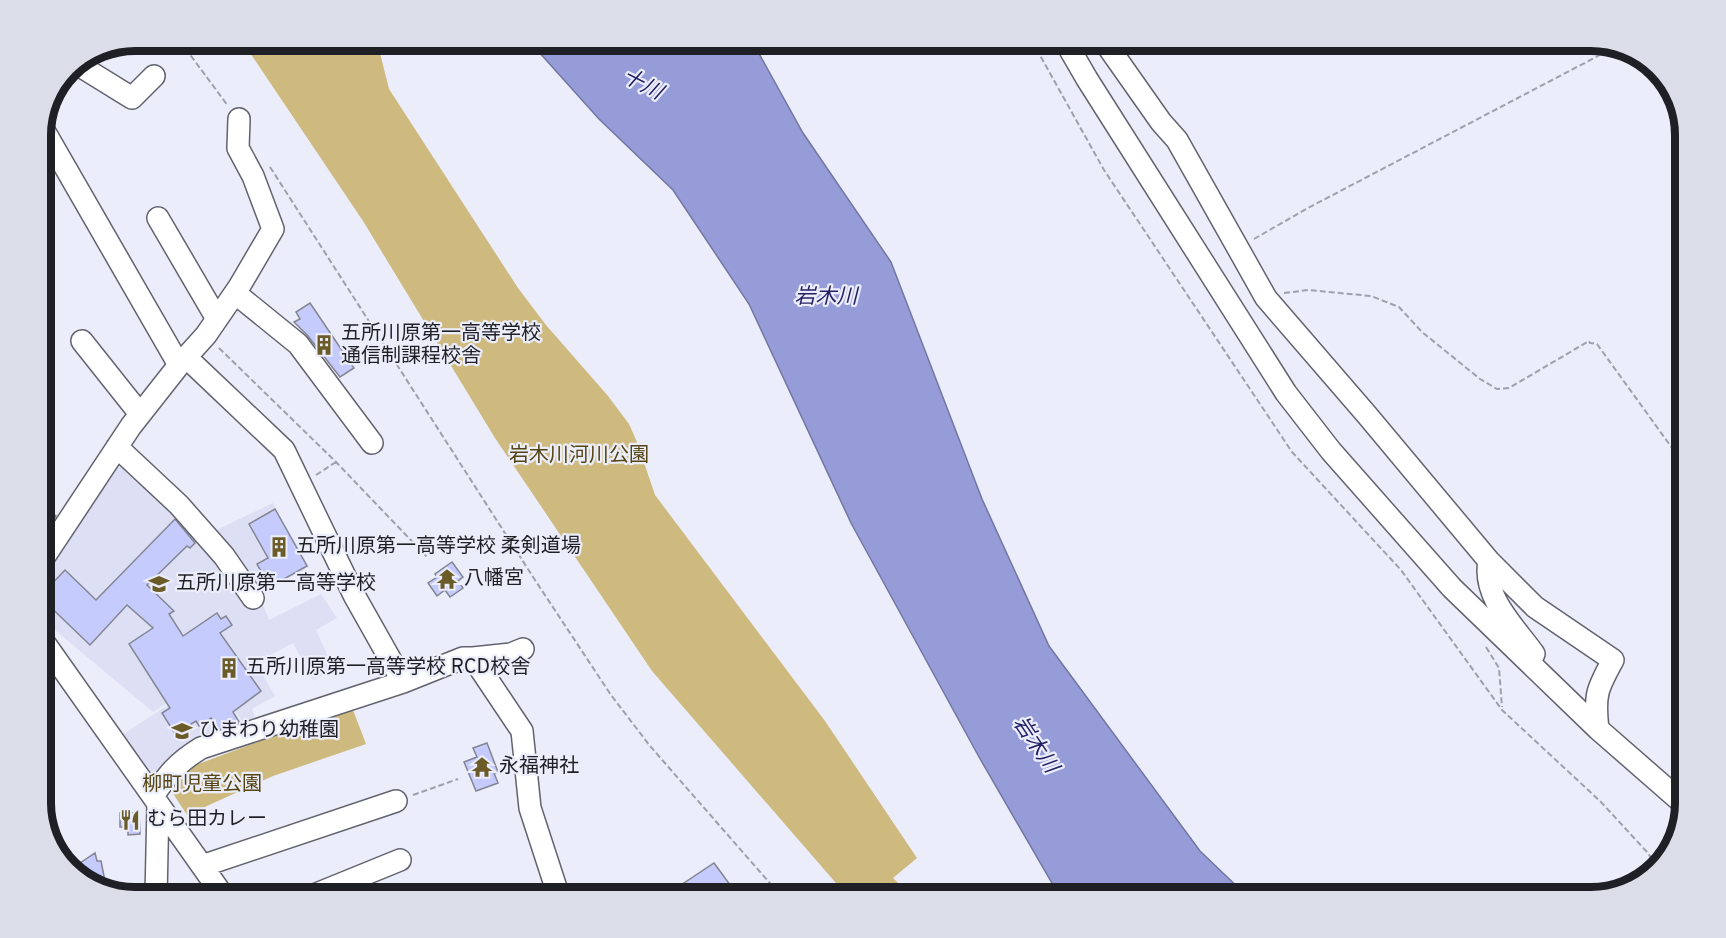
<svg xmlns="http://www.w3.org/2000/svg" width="1726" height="938" font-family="Overpass,'Noto Sans JP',sans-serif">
	<rect width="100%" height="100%" fill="#ebedfa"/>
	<path fill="#dde0f4" d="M120 452 210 533 273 503 309 567 259 594 269 620 321 594 337 618 316 630 334 670 313 680 293 643 256 663 275 696 252 709 257 722 245 726 211 674 153 712 49 625 41 613V574Z
		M211 677 244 727 154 780 122 735Z"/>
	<path fill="#ceba7e" d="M242 41H377L389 89 518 288 546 325 608 396 629 424 637 442 655 495 825 721 917 858 893 878 913 897H848L652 671 495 438 363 221Z
		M353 710 366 744 273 776 187 815 170 789 179 777 193 766 265 739Z"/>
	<path fill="#959cd7" stroke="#7277a2" stroke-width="1.5" d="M529 41H752L803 133 891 262 982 499 1049 646 1200 851 1248 897H1060L979 757 851 523 749 304 673 190 599 119Z"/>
	<path fill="#c5ccfd" stroke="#838591" stroke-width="1.5" d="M310 303 354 368 340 377 308 336 294 322 300 319 296 312Z
		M41 506 56 516 41 539Z
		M275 509 307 566 270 587 257 564 268 558 249 524Z
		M175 519 195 543 190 548 187 546 147 585 174 611 169 614 183 636 217 613 221 619 226 616 232 625 220 633 261 691 233 712 239 722 238 723 219 729 211 718 199 726 196 721 175 734 162 713 170 708 129 644 153 628 127 605 90 645 41 598V595L65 570 96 600Z
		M452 562 463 577 458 581 463 588 450 597 445 590 437 596 428 583 437 577 435 574Z
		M487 743 498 772 494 773 498 783 476 791 464 762 477 757 473 748Z
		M120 813H139L140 834 128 835V827H120Z
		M95 853 97 861H101L107 891 93 888 71 869Z
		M714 863 739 897H715L709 888 694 897H663Z"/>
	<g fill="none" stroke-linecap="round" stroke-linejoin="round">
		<g stroke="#62636f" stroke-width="24">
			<path id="minor" d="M1065 41 1087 79 1286 393 1331 451 1452 588 1598 729 1685 805
				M1104 41 1161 122 1177 140 1266 298 1367 415 1489 561 1535 607 1613 660C1597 689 1594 695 1598 729
				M77 64 132 98 154 76
				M42 127 179 365
				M158 218 217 319
				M235 293 298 344 372 443
				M82 341 140 414
				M187 358 284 450 354 595 403 682
				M117 447 179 505 224 556 253 598
				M1489 561C1482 597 1515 627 1534 654
				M41 562 131 426 179 365 206 335 239 287 273 229 253 176 238 148 239 119
				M41 638 224 897
				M473 658 511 654 523 649
				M153 796C169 773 177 763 201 748L403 682 463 658H473L522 731 530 808 559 897
				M202 866 396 801
				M156 897 158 804
				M309 897 400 860"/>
		</g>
		<path stroke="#9ea0aa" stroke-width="2" stroke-dasharray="6 3" stroke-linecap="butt" d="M180 41 228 106
			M1032 41 1104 170 1292 452 1401 570 1502 710 1601 802 1647 852 1657 866
			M270 167 535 580 611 695 650 746 782 897
			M1254 239 1306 209 1617 46
			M1284 293 1308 290 1371 296 1399 307 1422 332 1480 379 1497 389 1509 388 1589 341 1590 343 1597 344 1685 466
			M219 348 336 462 427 557
			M316 475 336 462
			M1486 647 1499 668 1502 707
			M413 795 458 779"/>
		<use href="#minor" stroke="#fff" stroke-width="21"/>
	</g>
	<defs>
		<g id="building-bare" transform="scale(1.62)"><path d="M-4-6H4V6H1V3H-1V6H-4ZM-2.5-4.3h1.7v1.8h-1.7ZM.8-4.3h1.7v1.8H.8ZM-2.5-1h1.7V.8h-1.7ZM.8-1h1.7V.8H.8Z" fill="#6b5b28" stroke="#ebedfa" stroke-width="2.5" paint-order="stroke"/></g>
		<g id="temple-bare" transform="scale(1.62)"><path d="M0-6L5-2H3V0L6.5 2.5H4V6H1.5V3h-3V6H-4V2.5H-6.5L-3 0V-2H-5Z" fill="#6b5b28" stroke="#ebedfa" stroke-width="2.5" paint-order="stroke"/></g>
		<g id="school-bare" transform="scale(1.62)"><path d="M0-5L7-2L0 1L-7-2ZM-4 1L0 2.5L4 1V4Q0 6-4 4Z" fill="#6b5b28" stroke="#ebedfa" stroke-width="2.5" paint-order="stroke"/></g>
		<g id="restaurant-bare" transform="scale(1.62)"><path d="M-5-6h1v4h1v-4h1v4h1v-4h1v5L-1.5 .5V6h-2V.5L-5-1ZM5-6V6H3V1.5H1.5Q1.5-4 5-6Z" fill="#6b5b28" stroke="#ebedfa" stroke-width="2.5" paint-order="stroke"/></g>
	</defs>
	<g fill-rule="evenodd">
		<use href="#building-bare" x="324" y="345"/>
		<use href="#building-bare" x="279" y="547"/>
		<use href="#temple-bare" x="447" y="579"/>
		<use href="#school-bare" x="159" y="584"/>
		<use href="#building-bare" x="229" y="668"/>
		<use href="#school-bare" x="182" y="731"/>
		<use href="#temple-bare" x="482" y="767"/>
		<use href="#restaurant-bare" x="130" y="820"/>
	</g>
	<g text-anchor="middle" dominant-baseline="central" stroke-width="4.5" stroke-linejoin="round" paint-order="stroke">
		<g font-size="20" fill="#1f2025" stroke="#ebedfa" text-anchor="start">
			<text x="341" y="334">五所川原第一高等学校<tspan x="341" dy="23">通信制課程校舎</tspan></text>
			<text x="296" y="547">五所川原第一高等学校 柔剣道場</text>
			<text x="464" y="579">八幡宮</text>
			<text x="176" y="584">五所川原第一高等学校</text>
			<text x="246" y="668">五所川原第一高等学校 RCD校舎</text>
			<text x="199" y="731">ひまわり幼稚園</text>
			<text x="499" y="767">永福神社</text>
			<text x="147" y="820">むら田カレー</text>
		</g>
		<g font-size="20" fill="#544512" stroke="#ebedfa">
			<text x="579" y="456">岩木川河川公園</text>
			<text x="202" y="785">柳町児童公園</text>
		</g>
		<g font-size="21" font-style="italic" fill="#221f63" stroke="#ebedfa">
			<text transform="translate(642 85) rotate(27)">十川</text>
			<text x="826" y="297">岩木川</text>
			<text transform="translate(1035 745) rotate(56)">岩木川</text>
		</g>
	</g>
	<path d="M0 0H1726V938H0ZM135 51H1591A84 84 0 0 1 1675 135V803A84 84 0 0 1 1591 887H135A84 84 0 0 1 51 803V135A84 84 0 0 1 135 51Z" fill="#dbdde9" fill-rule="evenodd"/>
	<path fill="none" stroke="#1f2025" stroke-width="8" d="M135 51H1591A84 84 0 0 1 1675 135V803A84 84 0 0 1 1591 887H135A84 84 0 0 1 51 803V135A84 84 0 0 1 135 51Z"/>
</svg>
